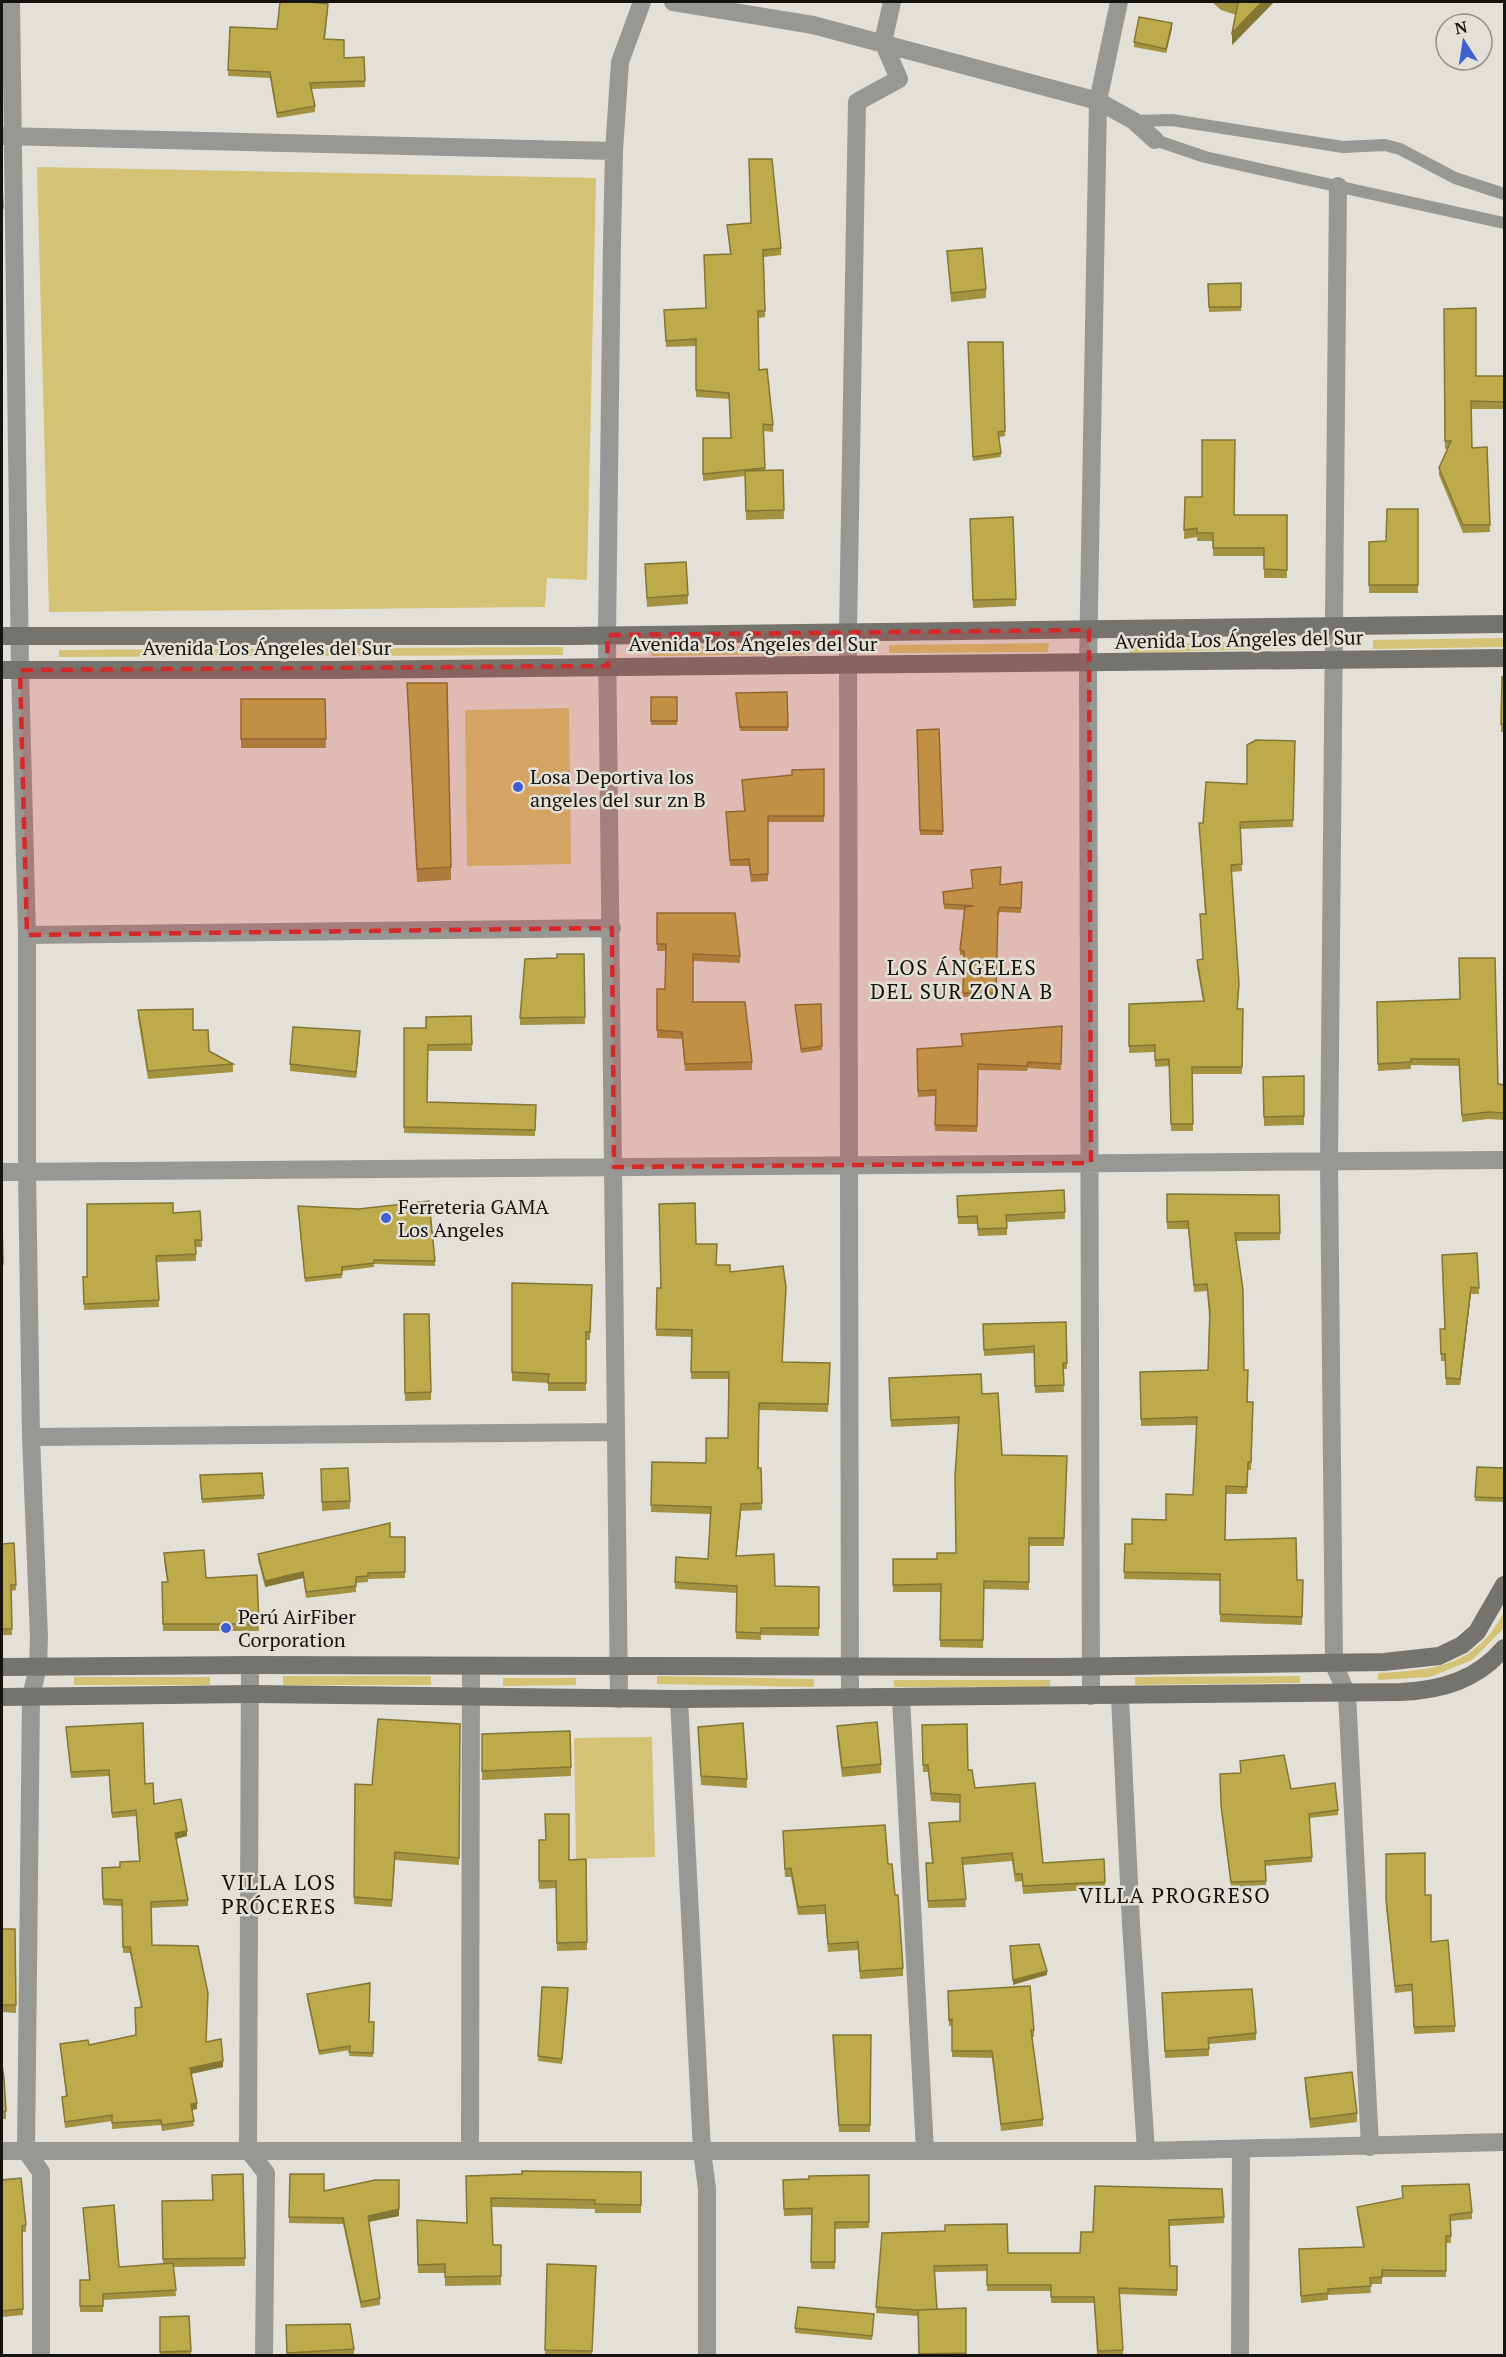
<svg xmlns="http://www.w3.org/2000/svg" width="1506" height="2357" font-family="'PT Serif',serif">
	<rect width="100%" height="100%" fill="#e2e0d7"/>
	<path fill="#d4c375" d="M37 167 596 178 587 580 547 578 545 607 49 612Z
		M1504 638V647L1373 649V640Z
		M1293 640V648L1129 653V645Z
		M1049 643 1048 652 889 653V645Z
		M810 646V654L651 656V647Z
		M563 647V655L59 657V650Z
		M569 708 571 864 467 866 465 710Z
		M1504 1612 1503 1629 1472 1660 1430 1677 1378 1680V1673C1434 1670 1475 1667 1504 1612Z
		M283 1676H431V1685H283Z
		M657 1676 814 1679V1687L657 1684Z
		M1300 1676V1683L1135 1685V1677Z
		M74 1677H210V1685H74Z
		M503 1678H576V1685L503 1686Z
		M894 1680H1050V1687H894Z
		M652 1737 655 1857 576 1859 574 1738Z"/>
	<g fill="none" stroke-linecap="round" stroke-linejoin="round">
		<path stroke="#979793" stroke-width="12" d="M1134 121 1172 120 1343 147 1385 145 1400 149 1455 178 1504 194
			M1155 140 1205 157 1504 223"/>
		<path stroke="#979793" stroke-width="18" d="M11 2 20 670 27 935V1172L31 1437 39 1637 38 1666 31 1697 26 2151 41 2172V2356
			M673 2 813 25 1098 101 1134 121 1155 140
			M2 136 614 151
			M1338 186 1329 1162 1334 1665 1347 1694 1370 2147
			M27 935 612 928
			M2 1172 1504 1160
			M31 1437 616 1432
			M250 1665 248 2150 266 2173 264 2356
			M1091 1696 1088 664 1098 101 1119 2
			M850 1697 848 633 857 102 899 79 883 42 892 2
			M1120 1697 1131 1924 1146 2151
			M901 1698 925 2151
			M619 1699 607 635 612 240 614 151 620 62 642 2
			M679 1699 702 2151 707 2189V2356
			M470 2150 471 1666
			M2 2151H1146L1504 2142
			M1240 2356 1241 2149"/>
		<path stroke="#74736e" stroke-width="18" d="M2 636H570L1504 624
			M2 670H329L1504 658
			M2 1667 250 1665 1058 1667 1384 1662 1439 1656 1462 1645 1477 1632 1504 1585
			M2 1697 250 1694 679 1699 1401 1692C1442 1690 1477 1680 1504 1648"/>
	</g>
	<path fill="#a39240" d="M1212 2H1274L1232 45 1236 15 1221 10Z
		M328 9 325 39 344 58 364 57 365 87 311 89 315 106V112L277 118 270 78 228 76 230 27 277 29Z
		M1172 28 1166 53 1134 47V42Z
		M727 225 781 248V255L764 257 765 317 758 318 759 370 773 425V432L764 431 765 470H783L784 519 746 520 745 476 703 481V438H731L729 399 696 397V346L666 347 664 310 706 308 730 254Z
		M947 251 986 289V298L951 302Z
		M1241 283V311L1209 312 1208 284Z
		M1444 309 1476 376H1504V409H1471L1472 448 1487 447 1490 532 1463 533 1439 475V468L1448 449H1445Z
		M968 342H1003L1005 436 999 437 1001 457 973 461Z
		M1185 497 1234 515H1287V578H1264V556H1213V541H1197V537L1184 539Z
		M1418 509V593H1369V542L1386 541Z
		M1013 517 1016 606 973 608 970 519Z
		M645 564 688 595V604L647 607Z
		M1504 676V732H1501V724Z
		M407 683 451 867V880L417 882Z
		M787 692 788 731H740L736 693Z
		M651 697H677V725H651Z
		M241 699H325L326 748H241Z
		M939 729 943 835H920L917 730Z
		M1295 741 1293 827 1240 829 1242 871 1231 872 1239 991 1237 1009H1243L1242 1074H1192L1193 1131H1171L1169 1066 1155 1067V1052L1129 1053V1004L1203 1001 1197 967V960L1203 959 1200 914H1205L1199 823H1203Z
		M824 769V822H768V881L751 882 749 866H730L726 812 744 811 742 780 792 775Z
		M1022 882 1021 913 1000 912 998 916 996 997H963L964 955H960V950L964 910 944 909 943 892Z
		M657 913 740 956V963L693 961V1002L752 1062V1070L685 1071 682 1039 657 1038V989H665L666 951H657Z
		M584 954 585 1024 520 1025V1018L557 958Z
		M1377 1002 1498 1084 1504 1085V1120L1488 1119 1462 1122 1459 1066 1411 1065V1069L1378 1071Z
		M821 1004 822 1050 801 1053 795 1005Z
		M138 1010 193 1030 209 1051 233 1064V1072L148 1079 138 1018Z
		M471 1016 472 1051H428L427 1102 536 1105 535 1136 404 1133V1028H426Z
		M1062 1026 1061 1070 1028 1068 1027 1071 978 1070 977 1132 935 1131 936 1096 918 1097 917 1049 962 1046 961 1034Z
		M360 1038 356 1078 290 1071V1064Z
		M1304 1076V1125L1264 1126 1263 1077Z
		M1064 1190 1065 1219 1007 1222V1235L978 1236 977 1224H958L957 1196Z
		M1167 1194 1279 1195 1280 1240 1236 1241 1244 1370 1247 1402H1253L1251 1470H1248L1247 1494H1226L1225 1540 1297 1580H1303L1302 1625 1220 1622V1581L1124 1579 1125 1544H1132L1166 1520 1193 1495 1197 1425 1141 1426 1140 1372 1208 1370 1209 1317 1207 1291 1194 1292 1188 1229H1167Z
		M298 1210 435 1261V1266L374 1264V1267L342 1271V1278L305 1282Z
		M200 1211 202 1247H196V1261L157 1262 159 1307 84 1310 83 1277H87L173 1213Z
		M2 1218 3 1264V1271H2Z
		M696 1244 716 1265 730 1272 782 1362 830 1363 828 1412 759 1410 758 1468H761L762 1510 741 1511 736 1556 775 1586 819 1587V1636L761 1635V1640L736 1639 737 1593 675 1589V1582L708 1559 710 1514 651 1512 652 1462 706 1463 728 1438V1379H691L692 1337 656 1336 657 1288H661Z
		M1477 1253 1479 1294H1471L1460 1385H1446L1445 1361H1441L1440 1329H1444Z
		M512 1283 592 1285 590 1340H586V1391H548V1383L512 1381Z
		M404 1314 431 1392V1400L405 1401Z
		M1066 1322 1067 1369H1063L1064 1392 1035 1393 1034 1353 984 1356 983 1324Z
		M889 1378 982 1394 1002 1455 1067 1463 1064 1546H1029V1590L984 1589 983 1648 940 1647 941 1592H893V1559H937L956 1553 958 1424 891 1427Z
		M1477 1467 1504 1468V1502L1475 1501Z
		M321 1469 350 1501V1509L322 1511Z
		M200 1475 264 1495V1499L202 1503Z
		M390 1537H405V1578L368 1579V1582L356 1583V1592L306 1598 303 1578 265 1587 258 1560V1554Z
		M14 1543 16 1590 11 1591 12 1635H2V1544Z
		M164 1553 206 1578 257 1575 259 1631H163L162 1582H167L164 1561Z
		M460 1724 459 1865 395 1860 392 1907 354 1904 355 1784 372 1785Z
		M922 1725 968 1770 975 1788 1043 1863 1105 1882V1889L1023 1894 1022 1881 1015 1882 1012 1861 963 1865 966 1907 928 1908 926 1863H932L929 1823 960 1821V1803L931 1801 928 1772H923Z
		M837 1726 881 1764V1773L842 1777 837 1735Z
		M66 1727 145 1784 154 1804 187 1836 176 1839 188 1900V1906L151 1908 152 1945 206 2042 223 2067 191 2074 197 2109 192 2110 194 2126 162 2131 161 2125 112 2129V2121L65 2128 62 2097 66 2096 60 2044 89 2045 136 2035 141 2007 130 1953H123L122 1906 103 1905 102 1868 120 1867 139 1861 136 1816 112 1818 109 1776 71 1778Z
		M698 1727 747 1779V1788L701 1785Z
		M570 1731 571 1776 482 1780V1734Z
		M1240 1761 1291 1789 1338 1810V1815L1309 1818 1312 1862 1265 1866 1266 1885 1231 1887 1221 1810 1220 1774 1241 1773Z
		M783 1831 888 1864 903 1968V1976L860 1979 858 1950 828 1952 825 1914 798 1915 791 1877H785Z
		M539 1840 569 1860 586 1859 587 1950 557 1951 556 1888 539 1889Z
		M1386 1854 1425 1895 1431 1942 1455 2026V2032L1414 2034 1412 1991 1395 1993 1386 1906Z
		M2 1929H15L16 2013 2 2012Z
		M542 1987 568 1993 562 2064 538 2061Z
		M1162 1993 1256 2033V2040L1209 2044V2056L1165 2058Z
		M307 1994 369 2022H374L373 2057 349 2056 350 2050 319 2055 307 1999Z
		M948 1998 1034 2030V2037H1032L1043 2119V2126L1001 2131 992 2058 952 2057V2026H949Z
		M871 2035 870 2132H839L833 2042Z
		M2 2065 6 2111V2119H2Z
		M1305 2078 1357 2113V2122L1310 2128 1305 2087Z
		M641 2172V2213H595V2209L492 2207 493 2245H501V2285L445 2286V2273H418L417 2220 467 2223 466 2176Z
		M243 2174 245 2266 173 2267 176 2296 103 2300V2312H80V2280H89L83 2208 119 2267 163 2264 162 2201 212 2200Z
		M290 2174 324 2191 399 2216 368 2222 380 2298V2305L361 2308 343 2224 289 2223Z
		M869 2175V2228L835 2229V2269H811L812 2215 784 2216 783 2180Z
		M2 2180 26 2225V2232H22L23 2315 2 2317Z
		M1095 2186 1224 2217V2223L1169 2226 1170 2266H1177V2296L1120 2294 1123 2355H1097L1094 2303H1051V2291H987V2271L935 2272 937 2309 966 2308V2355H919L918 2316 876 2313 882 2233 1008 2253H1080L1093 2232Z
		M1357 2207 1472 2212V2219L1450 2221 1451 2243H1446V2277H1382V2284H1370L1371 2293 1328 2295V2300L1301 2303 1299 2249 1363 2247 1357 2213Z
		M547 2264 596 2266 592 2355H545Z
		M874 2314 872 2340 795 2333V2328Z
		M189 2316 191 2355H160V2317Z
		M286 2325 354 2349V2355H287Z"/>
	<path fill="#847734" d="M1262 2H1274L1232 45V33Z
		M1172 23V28L1166 53V49Z
		M360 1031V1038L356 1078V1072Z
		M1471 1287V1294L1460 1385V1379Z
		M741 1504V1511L736 1563V1556Z
		M303 1572V1578L265 1587V1581Z
		M187 1831V1836L175 1839V1833Z
		M1047 1971V1975L1013 1985V1980Z
		M223 2061V2067L190 2074V2068Z
		M197 2103V2109L191 2110V2104Z
		M399 2209V2216L368 2222V2216Z"/>
	<path fill="#bdaa4b" stroke="#847734" stroke-width="1.5" d="M280 2H310L328 4 324 39 344 40V58L364 57 365 81 310 83 315 106 277 113 270 72 228 70 230 27 277 29Z
		M1233 2H1262L1232 33 1238 3Z
		M1139 17 1172 23 1166 49 1134 42Z
		M749 159H772L781 248 763 250 765 311H758L759 370 767 369 773 425 763 424 765 468 703 474V438H731L729 393 696 390V339L666 341 664 310 706 308 704 255 731 254 727 225 751 223Z
		M2 184 3 208H2Z
		M982 248 986 289 951 293 947 251Z
		M1241 283V307H1209L1208 284Z
		M1476 308V376H1504V402L1471 401 1472 448 1487 447 1490 525H1463L1439 468 1451 441H1445L1444 309Z
		M968 342H1003L1005 431 998 432 1001 453 973 457Z
		M1202 440H1235L1234 515H1287V570L1264 569V548H1213V533H1197V528L1184 530 1185 497H1202Z
		M783 470 784 510 746 511 745 471Z
		M1387 509H1418V585H1369V542L1386 541Z
		M1013 517 1016 599 973 600 970 519Z
		M686 562 688 595 647 598 645 564Z
		M1504 676V724H1501L1502 677Z
		M407 683H447L451 867 417 869Z
		M787 692 788 727H740L736 693Z
		M651 697H677V721H651Z
		M241 699H325L326 739H241Z
		M939 729 943 831 920 830 917 730Z
		M1256 740 1295 741 1293 820 1240 822 1242 864 1231 865 1239 984 1237 1009H1243L1242 1067H1192L1193 1124H1171L1169 1059 1155 1060V1045L1129 1046V1004L1204 1001 1197 960 1203 959 1200 914H1206L1199 823H1203L1206 782 1247 784V745Z
		M824 769V816H768V874L751 875 749 859 730 860 726 812 745 811 742 780 792 775V770Z
		M1001 867 1000 885 1022 882 1021 908 1000 907 998 912 996 993H963L964 951 960 950 965 907 974 906 944 904 943 892 973 888 971 870Z
		M657 913H735L740 956 693 954V1002H745L752 1062 685 1064 682 1032 657 1030V989H665L666 944H657Z
		M557 954H584L585 1017 520 1018 525 959 557 958Z
		M1459 958H1495L1498 1084 1504 1085V1113L1488 1112 1462 1115 1459 1059H1411V1062L1378 1064 1377 1002 1460 999Z
		M821 1004 822 1046 801 1049 795 1005Z
		M193 1009V1030H208L209 1051 233 1064 148 1071 138 1010Z
		M471 1016 472 1044 428 1045 427 1102 536 1105 535 1130 404 1127V1028H426V1017Z
		M1062 1026 1061 1064 1028 1062 1027 1066 978 1064 977 1126 935 1125 936 1090 918 1091 917 1049 963 1046 961 1034Z
		M293 1027 360 1031 356 1072 290 1064Z
		M1304 1076V1116L1264 1117 1263 1077Z
		M1064 1190 1065 1212 1006 1215 1007 1228 978 1229 977 1216 958 1217 957 1196Z
		M1167 1194 1279 1195 1280 1233H1235L1243 1290 1244 1370H1248L1247 1402H1253L1251 1462H1248L1247 1487 1226 1486 1225 1540 1296 1538 1297 1580H1303L1302 1617 1220 1614V1574L1124 1572 1125 1544H1132V1519L1166 1520V1494L1193 1495 1197 1417 1141 1419 1140 1372 1208 1370 1210 1312 1207 1284 1194 1285 1188 1221 1167 1222Z
		M429 1201 435 1261 374 1260V1263L342 1267V1274L305 1278 298 1206 359 1209Z
		M173 1203V1213L200 1211 202 1240H195L196 1254 156 1256 159 1300 84 1304 83 1277H87V1204Z
		M695 1203 696 1244H717L716 1265H730V1272L783 1266 786 1287 782 1362 830 1363 828 1404 759 1403 758 1468H761L762 1503 741 1504 736 1556 774 1554 775 1586 819 1587V1628H761V1633L736 1632 737 1586 675 1582 676 1557 708 1559 711 1507 651 1505 652 1462 706 1463V1438H728L729 1372H691L692 1330 656 1329 657 1288H661L659 1204Z
		M2 1218 3 1264H2Z
		M1477 1253 1479 1288 1471 1287 1460 1379 1446 1378 1445 1354H1441L1440 1329H1445L1442 1255Z
		M512 1283 592 1285 590 1332H586V1383H548L549 1374 512 1372Z
		M404 1314H429L431 1392 405 1393Z
		M1066 1322 1067 1363H1063L1064 1385 1035 1386 1034 1346 984 1350 983 1324Z
		M981 1374 982 1394 998 1393 1002 1455 1067 1456 1064 1538H1029V1582L984 1581 983 1640H940L941 1584 893 1585V1559H937V1553H956L955 1476 959 1417 891 1420 889 1378Z
		M1477 1467 1504 1468V1498L1475 1497Z
		M348 1468 350 1501 322 1502 321 1469Z
		M262 1473 264 1495 202 1499 200 1475Z
		M390 1523V1537H405V1572L368 1573V1576L356 1577V1586L306 1592 303 1572 265 1581 258 1554Z
		M14 1543 16 1585H11L12 1629H2V1544Z
		M204 1550 206 1578 257 1575 259 1624H163L162 1582H168L164 1553Z
		M378 1719 460 1724 459 1858 395 1852 392 1900 354 1897 355 1784 372 1785Z
		M877 1722 881 1764 842 1768 837 1726Z
		M143 1723 145 1784 153 1783 154 1804 181 1799 187 1831 175 1833 188 1900 151 1902 152 1945 198 1946 208 1993 206 2042 221 2039 223 2061 190 2068 197 2103 191 2104 194 2121 162 2125 161 2120 112 2123V2115L65 2122 62 2097 67 2096 60 2044 88 2040 89 2045 136 2035 135 2008 142 2007 130 1947H123L122 1900 103 1899 102 1868 120 1867V1862L140 1861 136 1810 112 1813 109 1770 71 1772 66 1727Z
		M743 1723 747 1779 701 1776 698 1727Z
		M967 1724 968 1770H972L975 1788 1035 1783 1043 1863 1104 1859 1105 1882 1023 1886 1022 1874H1015L1012 1853 962 1858 966 1899 928 1901 926 1863H933L929 1823 960 1821V1795L931 1793 928 1765H923L922 1725Z
		M570 1731 571 1767 482 1771V1734Z
		M1284 1755 1291 1789 1335 1783 1338 1810 1309 1814 1312 1857 1265 1861 1266 1881 1231 1882 1221 1805 1220 1774 1241 1773 1240 1761Z
		M545 1814H569V1860L586 1859 587 1942 557 1943 556 1881H539V1840H546Z
		M885 1825 888 1864H892L895 1895H898L903 1968 860 1971 858 1942 828 1944 825 1905 798 1907 791 1868 785 1869 783 1831Z
		M1425 1853V1895H1431V1942L1448 1940 1455 2026 1414 2027 1412 1984 1395 1986 1386 1899V1854Z
		M2 1929H15L16 2005H2Z
		M1039 1944 1047 1971 1013 1980 1010 1946Z
		M370 1983 369 2022H374L373 2053 349 2052 350 2046 319 2051 307 1994Z
		M1030 1986 1034 2030H1031L1043 2119 1001 2124 992 2051H952V2019L949 2020 948 1991Z
		M542 1987 568 1988 562 2059 538 2056Z
		M1252 1989 1256 2033 1208 2038 1209 2049 1165 2051 1162 1993Z
		M833 2035H871L870 2125H839Z
		M2 2065 4 2078 6 2111 2 2112Z
		M1352 2072 1357 2113 1310 2119 1305 2078Z
		M522 2171 641 2172V2205L595 2204V2200L491 2198 493 2245H501V2276L445 2277V2264L418 2265 417 2220 467 2223 466 2176 522 2174Z
		M243 2174 245 2258 163 2259 162 2201 213 2200 212 2175Z
		M290 2174H324V2191L375 2180H399V2209L368 2216 380 2298 361 2302 343 2218 289 2217Z
		M869 2175V2222H835V2262H811L812 2208 784 2209 783 2180 809 2179V2176Z
		M21 2178 26 2225 22 2226 23 2309 2 2311V2180Z
		M1469 2184 1472 2212 1450 2215 1451 2236H1446V2271L1382 2270V2277L1370 2278 1371 2286 1328 2289V2293L1301 2296 1299 2249 1364 2247 1357 2207 1403 2198 1402 2186Z
		M1095 2186 1222 2189 1224 2217 1169 2220 1170 2266H1177V2290L1119 2288 1123 2350 1098 2351 1094 2297H1051V2285H987V2265L934 2266 937 2309 918 2310 876 2307 882 2233 945 2231V2225L1007 2224 1008 2253H1080L1081 2232H1093Z
		M114 2205 119 2267 173 2263 176 2290 103 2294V2306H80V2280H90L83 2208Z
		M547 2264 596 2266 592 2351 545 2350Z
		M798 2307 874 2314 872 2336 795 2328Z
		M966 2308V2353L919 2354 918 2310Z
		M189 2316 191 2351 160 2352V2317Z
		M350 2324 354 2349 287 2353 286 2325Z"/>
	<path fill="#d62828" fill-opacity="0.2" stroke="#d62828" stroke-width="4.5" stroke-dasharray="12 8" stroke-linejoin="round" d="M1089 630 1091 1163 614 1167 612 928 27 935 20 670 608 666 607 635Z"/>
	<g fill="#405ed0" stroke="#e2e0d7" stroke-width="2">
		<circle cx="518" cy="787" r="6"/>
		<circle cx="386" cy="1218" r="6"/>
		<circle cx="226" cy="1628" r="6"/>
	</g>
	<g text-anchor="middle" dominant-baseline="central" stroke-width="5" stroke-linejoin="round" paint-order="stroke">
		<g font-size="20" fill="#141310" stroke="#e2e0d7">
			<text transform="translate(1239 639) rotate(-1)">Avenida Los Ángeles del Sur</text>
			<text x="753" y="643">Avenida Los Ángeles del Sur</text>
			<text x="267" y="647">Avenida Los Ángeles del Sur</text>
		</g>
		<g font-size="20" fill="#141310" stroke="#e2e0d7" text-anchor="start">
			<text x="530" y="776">Losa Deportiva los<tspan x="530" dy="23">angeles del sur zn B</tspan></text>
			<text x="398" y="1206">Ferreteria GAMA<tspan x="398" dy="23">Los Angeles</tspan></text>
			<text x="238" y="1616">Perú AirFiber<tspan x="238" dy="23">Corporation</tspan></text>
		</g>
		<g font-size="21" letter-spacing="1.5" fill="#141310" stroke="#e2e0d7">
			<text x="962" y="967">LOS ÁNGELES<tspan x="962" dy="24">DEL SUR ZONA B</tspan></text>
			<text x="279" y="1882">VILLA LOS<tspan x="279" dy="24">PRÓCERES</tspan></text>
			<text x="1175" y="1895">VILLA PROGRESO</text>
		</g>
	</g>
	<rect width="1506" height="2357" fill="none" stroke="#141310" stroke-width="6"/>
	<g transform="translate(1464 42) rotate(348)"><circle r="28" fill="#e2e0d7" stroke="#908e87" stroke-width="1.5"/>
	<path d="M0-4.5L10 22L0 15L-10 22Z" fill="#405ed0"/>
	<text y="-9" font-size="16" font-weight="bold" text-anchor="middle" fill="#141310">N</text>
	</g>
</svg>
